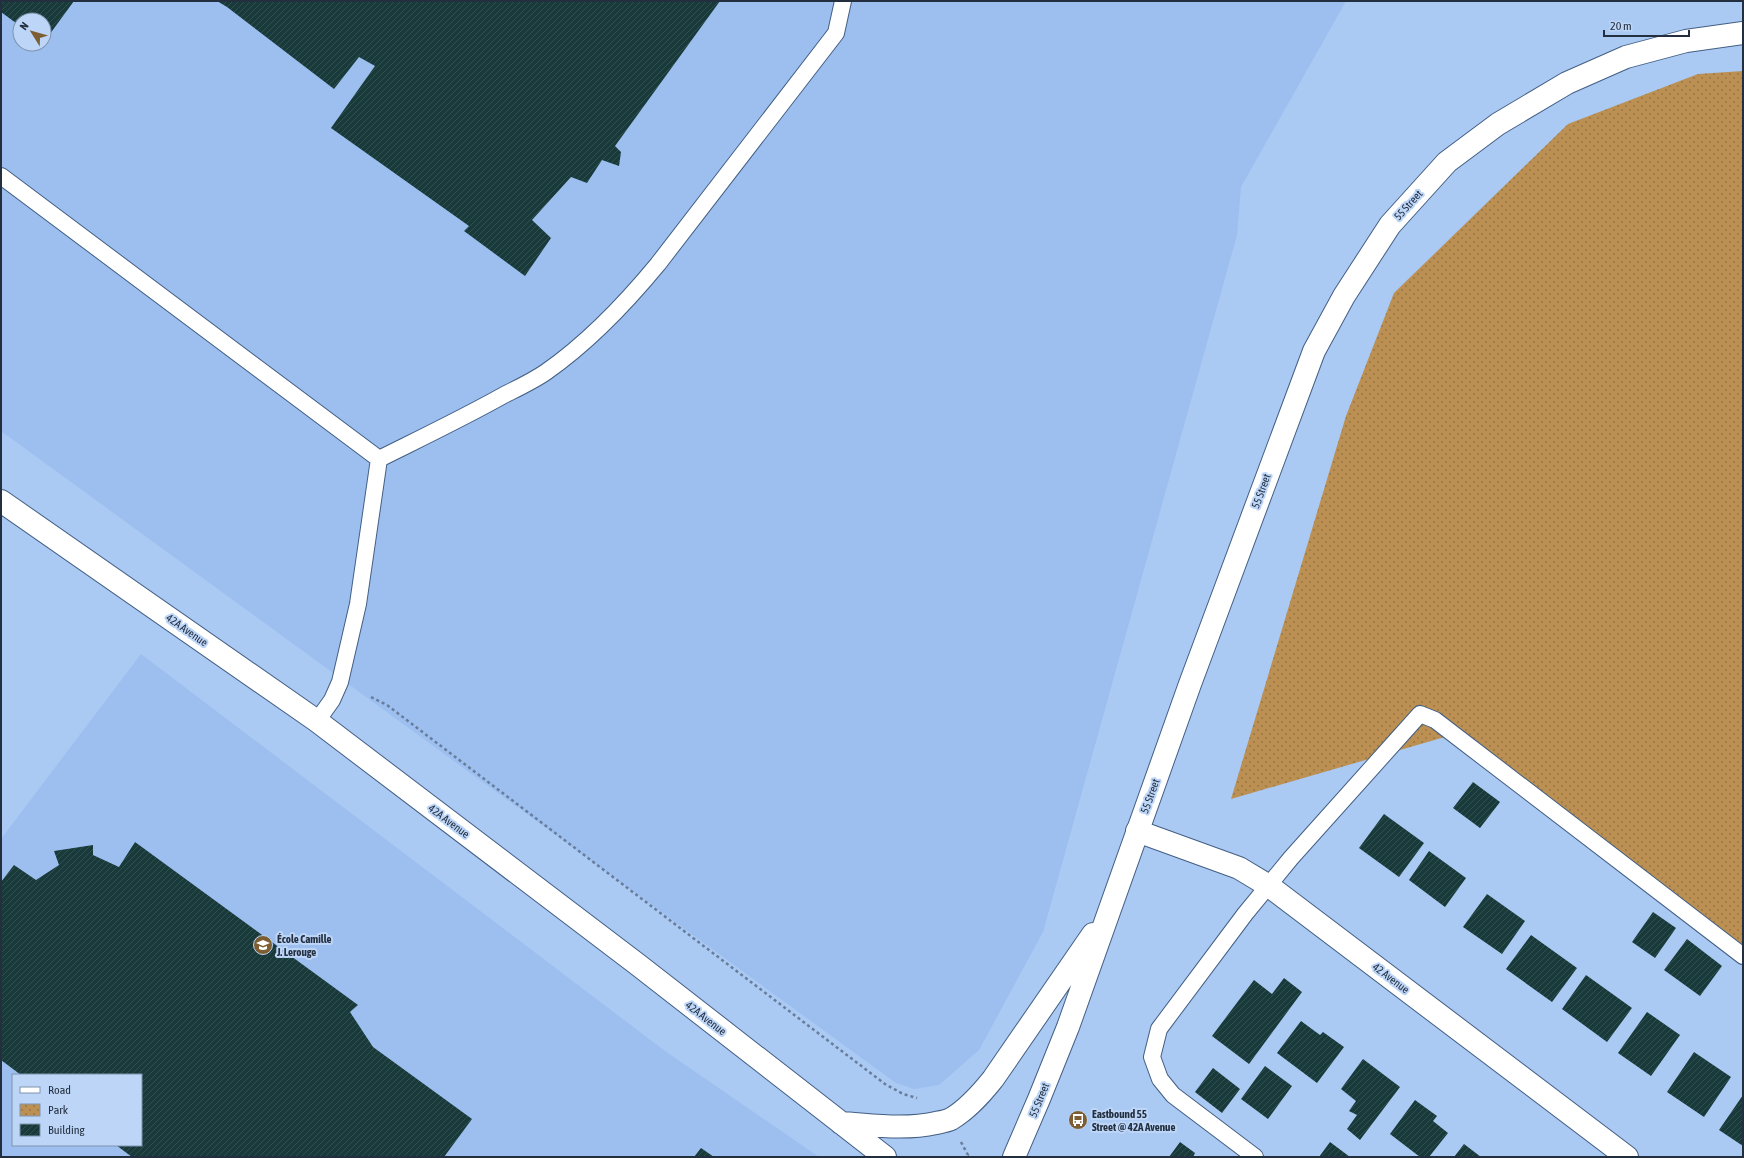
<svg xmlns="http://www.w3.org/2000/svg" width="1744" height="1158" font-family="'Asap Condensed',sans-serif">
	<defs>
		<pattern id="park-dots" width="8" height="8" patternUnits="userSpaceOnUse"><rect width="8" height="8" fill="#bb9052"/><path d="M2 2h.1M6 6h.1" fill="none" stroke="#987645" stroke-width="1.8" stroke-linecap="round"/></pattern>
		<pattern id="building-hatch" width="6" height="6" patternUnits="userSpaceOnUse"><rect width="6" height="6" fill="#193a3a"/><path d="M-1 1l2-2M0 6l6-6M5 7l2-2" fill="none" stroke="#324e4f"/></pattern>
	</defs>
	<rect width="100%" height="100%" fill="#aac9f3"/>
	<path fill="#9cbfef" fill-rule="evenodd" d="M1 1H1346L1241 187 1237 235 1043 932 979 1050 939 1085 914 1089 896 1083 1 431ZM20 20H44V44H20Z
		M141 654 665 1051 819 1157H1V839ZM13 1075H141V1145H13Z"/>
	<path fill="url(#park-dots)" d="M1743 71V949L1462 732 1231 799 1346 416 1394 293 1568 124 1698 74Z"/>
	<path fill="url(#building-hatch)" d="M1 1H74L44 42V20H20V26L1 12Z
		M217 1H720L615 146 621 152 619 166 602 160 587 183 571 177 532 220 551 238 525 276 464 231 469 226 331 128 375 66 359 57 334 89 227 7Z
		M1473 782 1500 802 1480 828 1453 808Z
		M1384 814 1424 843 1399 877 1359 848Z
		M135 842 358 1005 350 1012 373 1047 472 1119 444 1157H132L116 1145H141V1075H21L1 1060V882L14 865 36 880 59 865 54 851 93 845V855L119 867Z
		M1429 851 1466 878 1445 907 1409 880Z
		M1487 894 1525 921 1502 954 1463 927Z
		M1653 912 1676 928 1655 958 1632 942Z
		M1531 935 1577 968 1552 1002 1506 969Z
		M1687 939 1722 966 1700 996 1664 970Z
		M1586 975 1632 1008 1607 1042 1562 1009Z
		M1284 978 1302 992 1249 1064 1212 1036 1254 980 1272 994Z
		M1647 1012 1680 1035 1651 1076 1618 1053Z
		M1301 1021 1320 1035 1323 1032 1344 1047 1317 1083 1277 1053Z
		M1694 1052 1731 1077 1704 1117 1667 1092Z
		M1363 1059 1400 1087 1360 1140 1347 1129 1357 1115 1349 1111 1356 1101 1341 1089Z
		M1265 1066 1292 1086 1268 1119 1241 1099Z
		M1213 1068 1240 1089 1222 1113 1195 1092Z
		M1743 1095V1146L1719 1130Z
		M1415 1100 1437 1116 1433 1121 1448 1133 1429 1157H1420L1390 1134Z
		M1180 1142 1195 1153 1193 1157H1169Z
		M1330 1142 1350 1157H1319Z
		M1464 1144 1481 1157H1454Z
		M701 1148 714 1157H694Z"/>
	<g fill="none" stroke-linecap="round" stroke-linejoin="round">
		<g stroke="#435f83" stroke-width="18">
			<path id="service" d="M1 176 379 459 358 604 340 682 332 700 317 721
				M379 459C421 438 463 418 504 395 518 388 533 381 546 372 589 342 625 304 658 264L836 33 843 1
				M1255 1157 1173 1095 1160 1079 1152 1057 1159 1029 1245 914 1291 858 1420 714 1435 720 1743 956"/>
		</g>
		<g stroke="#435f83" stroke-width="24">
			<path id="minor" d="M1137 831 1239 868 1269 886 1627 1157"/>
		</g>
		<g stroke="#435f83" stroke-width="24">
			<path id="tertiary" d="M1 501 317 721 637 964 885 1157
				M841 1123C873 1125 904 1130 936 1123 941 1122 947 1121 951 1119 968 1109 981 1094 993 1079L1093 934
				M1014 1157 1039 1099 1068 1027 1190 684 1314 351 1344 296 1390 225 1447 162 1498 124 1567 83 1626 57 1686 41 1743 33"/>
		</g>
		<path stroke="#687d9b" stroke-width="2.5" stroke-dasharray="3 3" stroke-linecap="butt" d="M371 697 387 705 885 1084 903 1094 917 1098
			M961 1142 968 1155 966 1157"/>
		<use href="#service" stroke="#fff" stroke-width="16"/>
		<use href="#minor" stroke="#fff" stroke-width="22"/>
		<use href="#tertiary" stroke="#fff" stroke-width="22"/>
	</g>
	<defs>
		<g id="school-disc" transform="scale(1)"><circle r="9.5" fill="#7c5e32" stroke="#bdd6f8"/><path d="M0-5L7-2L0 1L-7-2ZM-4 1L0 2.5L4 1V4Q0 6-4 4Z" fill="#fff"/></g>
		<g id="bus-disc" transform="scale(1)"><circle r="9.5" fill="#7c5e32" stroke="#bdd6f8"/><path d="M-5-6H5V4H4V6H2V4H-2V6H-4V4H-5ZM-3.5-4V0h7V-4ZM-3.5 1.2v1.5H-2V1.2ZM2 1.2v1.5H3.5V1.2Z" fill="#fff"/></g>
	</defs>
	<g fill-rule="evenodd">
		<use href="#school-disc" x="263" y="945"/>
		<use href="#bus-disc" x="1078" y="1120"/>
	</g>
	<g text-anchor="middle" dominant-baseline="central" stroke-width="4" stroke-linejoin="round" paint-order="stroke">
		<g font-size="11" fill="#232f3f" stroke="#bdd6f8">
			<text transform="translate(1408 205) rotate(-48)">55 Street</text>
			<text transform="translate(1261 491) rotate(-70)">55 Street</text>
			<text transform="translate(187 630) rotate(35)">42A Avenue</text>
			<text transform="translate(1150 796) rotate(-70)">55 Street</text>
			<text transform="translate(449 821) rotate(37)">42A Avenue</text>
			<text transform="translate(1391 978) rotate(37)">42 Avenue</text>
			<text transform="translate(706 1018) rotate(38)">42A Avenue</text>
			<text transform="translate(1039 1100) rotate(-68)">55 Street</text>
		</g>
		<g font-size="11" font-weight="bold" fill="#232f3f" stroke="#bdd6f8" text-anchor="start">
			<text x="277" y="939">École Camille<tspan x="277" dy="13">J. Lerouge</tspan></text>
			<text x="1092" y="1114">Eastbound 55<tspan x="1092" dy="13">Street @ 42A Avenue</tspan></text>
		</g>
	</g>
	<rect width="1744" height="1158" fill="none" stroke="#232f3f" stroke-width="4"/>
	<rect x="12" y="1074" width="130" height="72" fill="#bdd6f8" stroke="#7f93ae"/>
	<rect x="20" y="1087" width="20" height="6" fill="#ffffff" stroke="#7f93ae"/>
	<text x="48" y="1094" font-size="12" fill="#232f3f">Road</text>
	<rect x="20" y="1104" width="20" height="12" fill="url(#park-dots)" stroke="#7f93ae"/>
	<text x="48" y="1114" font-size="12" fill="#232f3f">Park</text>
	<rect x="20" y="1124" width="20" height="12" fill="url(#building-hatch)" stroke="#7f93ae"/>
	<text x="48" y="1134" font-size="12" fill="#232f3f">Building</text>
	<g transform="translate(32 32) rotate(307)"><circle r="19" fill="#bdd6f8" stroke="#7f93ae"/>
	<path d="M0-3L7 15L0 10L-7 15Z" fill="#7c5e32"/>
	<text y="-6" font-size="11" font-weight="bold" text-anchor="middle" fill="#232f3f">N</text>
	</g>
	<path d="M1604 30v6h85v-6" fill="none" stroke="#232f3f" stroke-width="2"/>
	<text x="1610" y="30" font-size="12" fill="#232f3f" stroke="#bdd6f8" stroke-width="3" paint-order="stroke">20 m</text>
</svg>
